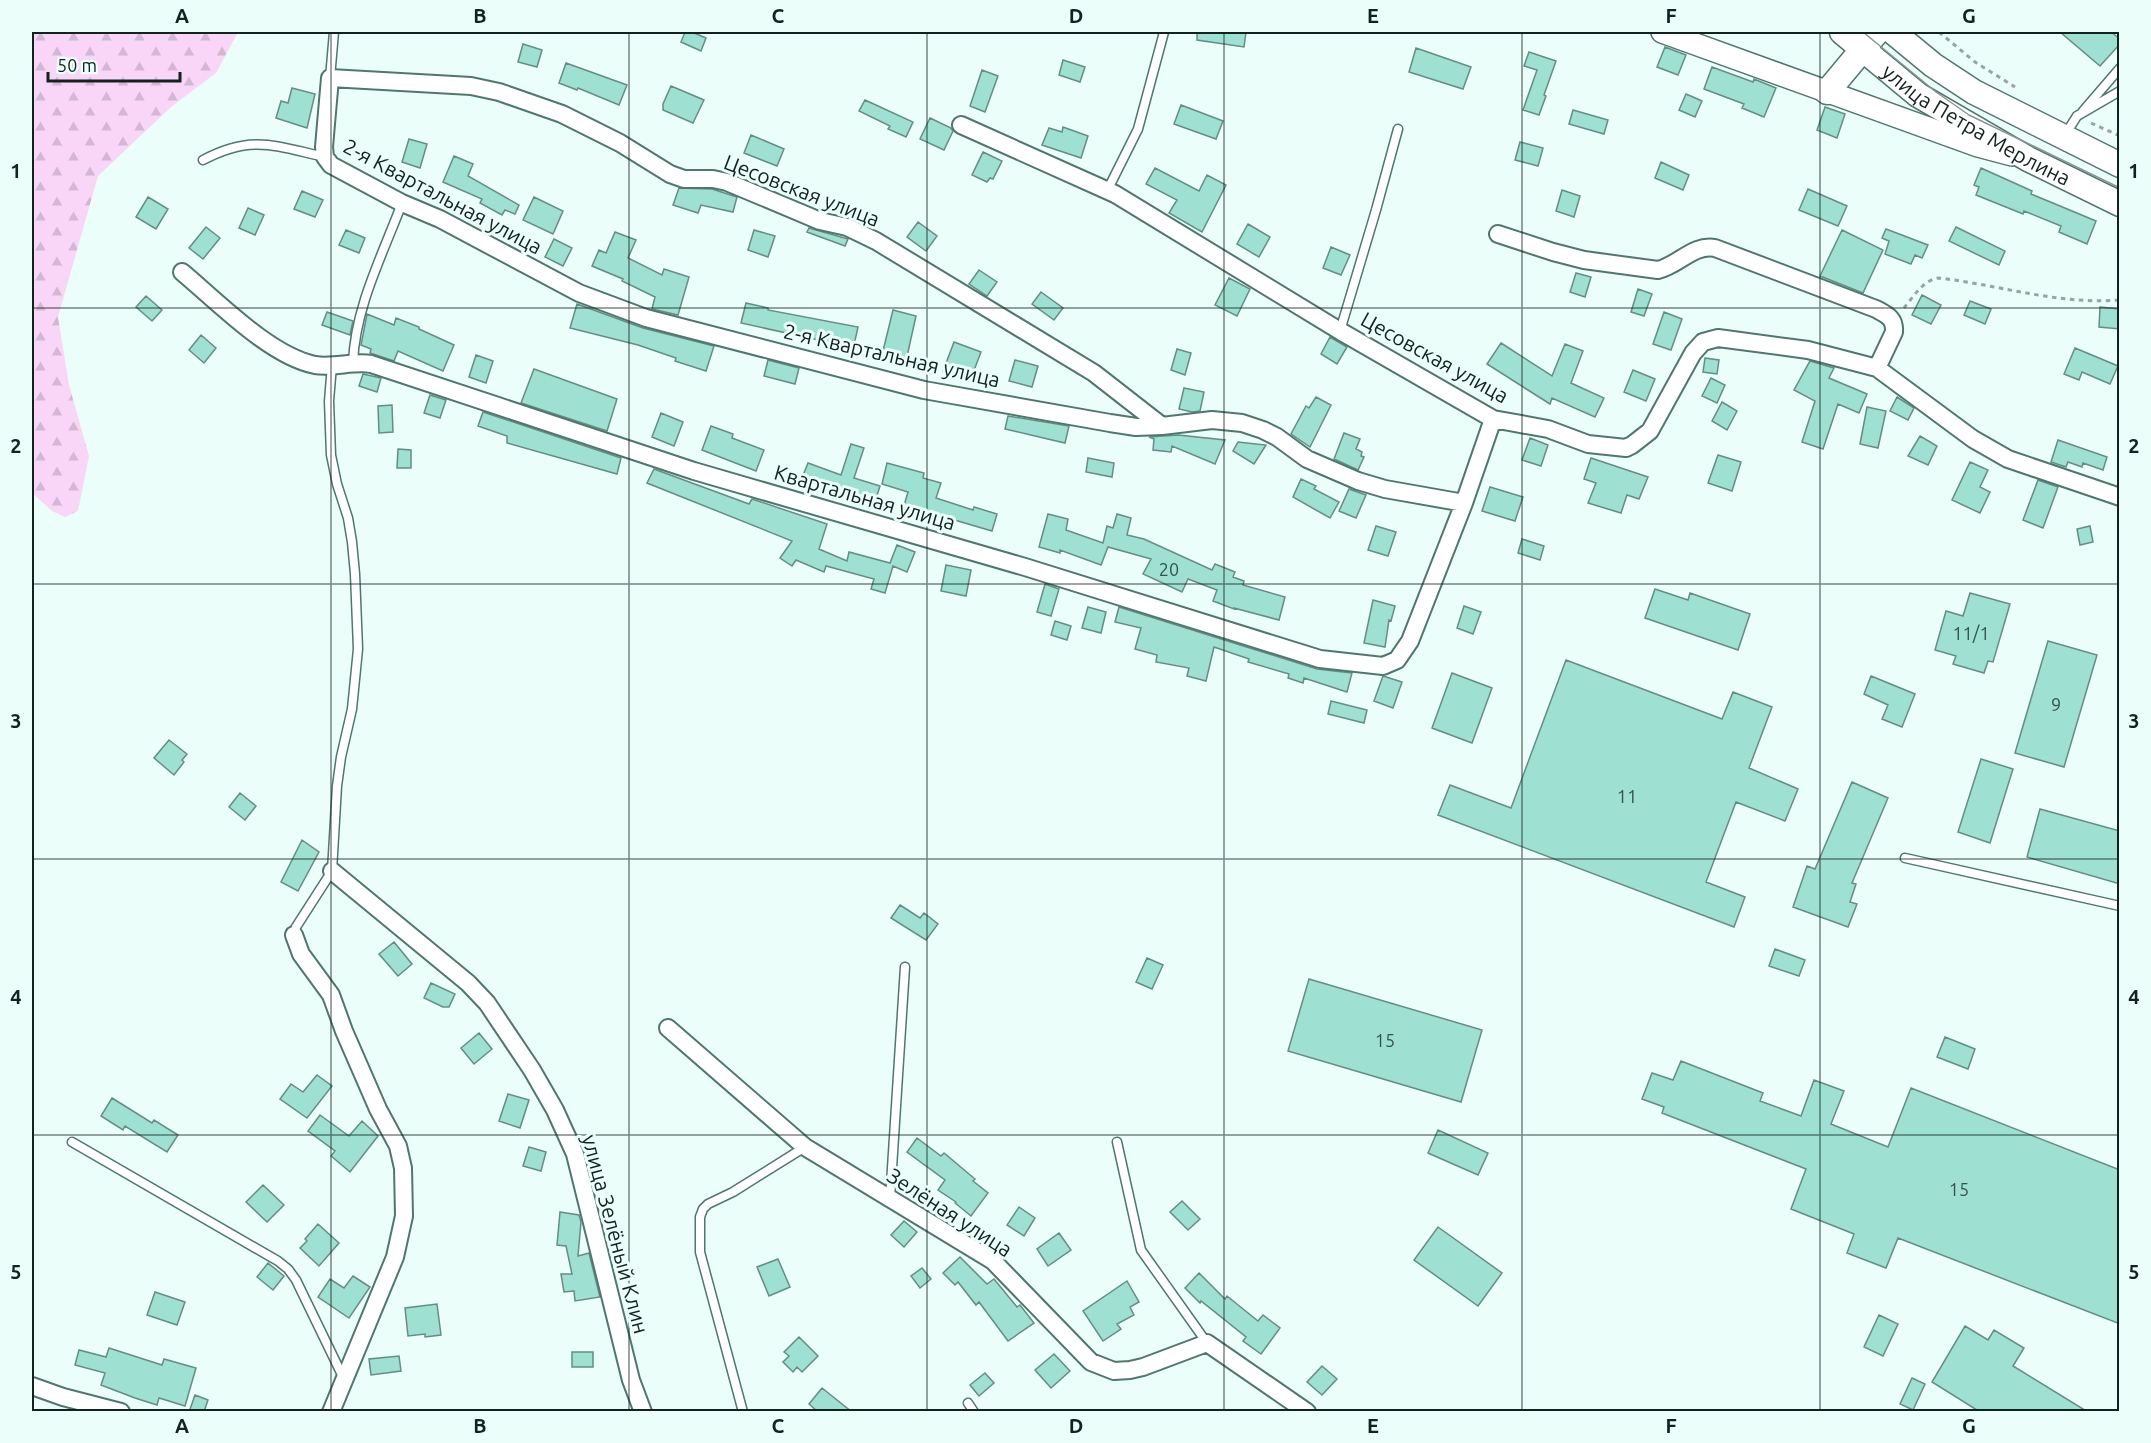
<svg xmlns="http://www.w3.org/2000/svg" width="2151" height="1443" font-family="Ubuntu,sans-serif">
	<defs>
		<pattern id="forest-firs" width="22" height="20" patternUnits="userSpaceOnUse" patternTransform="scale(1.5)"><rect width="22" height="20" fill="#f9d5f8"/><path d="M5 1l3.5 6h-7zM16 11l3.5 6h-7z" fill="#d4b7d4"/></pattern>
	</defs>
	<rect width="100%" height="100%" fill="#ecfef9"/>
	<path fill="url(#forest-firs)" d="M32 32H238L216 73 171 107 98 176 58 317 69 385 89 456 78 511 65 517 52 511 32 493Z"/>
	<path fill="#9ee0d2" stroke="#648d84" stroke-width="1.5" d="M685 32H692L706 38 701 51 681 42Z
		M1197 32H1246L1244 47 1197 40Z
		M2060 32H2111L2120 39V44L2100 66Z
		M523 44 542 50 537 67 518 62Z
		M1665 47 1686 55 1678 75 1657 67Z
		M1416 48 1471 67 1463 89 1409 72Z
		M1529 52 1556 61 1544 95 1546 96 1539 115 1523 110 1537 70 1524 66Z
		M1063 60 1085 67 1080 82 1059 75Z
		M566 63 627 85 619 105 578 88 577 90 559 83Z
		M1712 67 1753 82 1754 79 1776 88 1764 117 1742 108 1744 104 1704 89Z
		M982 70 998 76 985 112 970 106Z
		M671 86 704 100 693 123 663 110V104Z
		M292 88 315 94 307 128 276 118 281 101 288 103Z
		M1686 94 1702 101 1695 117 1679 110Z
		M865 100 913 122 906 137 888 129 890 126 859 111Z
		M1181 105 1223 121 1216 139 1174 124Z
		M1825 107 1845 114 1837 138 1817 130Z
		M1573 110 1608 120 1604 134 1569 124Z
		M930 118 951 128 953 131 944 150 920 139Z
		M1063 127 1088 136 1081 158 1042 145 1049 128 1062 132Z
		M751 135 784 149 777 166 744 153Z
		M409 139 427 144 420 168 402 162Z
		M1520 142 1543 148 1538 166 1515 160Z
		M983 152 1002 161 993 179 990 178 987 182 972 175Z
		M454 156 473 164 468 176 519 205 515 214 505 210 502 215 480 203 482 199 443 182Z
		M1661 162 1689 175 1683 190 1655 178Z
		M1155 168 1199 191 1207 175 1226 185 1202 232 1169 213 1177 200 1146 184Z
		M1981 168 2032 191 2031 194 2096 221 2087 244 2059 232 2061 226 2024 211 2023 214 1976 195 1979 187 1974 185Z
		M679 188 712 189 737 197 733 212 701 205 698 213 673 205Z
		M1808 189 1847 206 1838 226 1799 210Z
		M1562 190 1580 196 1574 217 1556 211Z
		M302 191 323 200 315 217 294 209Z
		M148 197 168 209 156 229 136 217Z
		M534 197 563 211 553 234 523 220Z
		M248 208 264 215 255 235 239 228Z
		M918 222 937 236 926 251 907 237Z
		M1248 224 1270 237 1259 257 1237 244Z
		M206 227 220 238 203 259 189 248Z
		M1956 227 2005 251 1999 265 1949 241Z
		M809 228 848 239 845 246 807 232Z
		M1886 229 1928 245 1922 258 1915 255 1911 264 1885 254 1889 241 1882 238Z
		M346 230 365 238 359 253 339 245Z
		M754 230 775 236 768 257 748 250Z
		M1842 230 1883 250 1863 293 1820 276Z
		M615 232 636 240 628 258 662 275 664 269 689 277 678 315 652 309 655 297 622 281 623 279 592 266 599 250 606 253Z
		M554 239 572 248 563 266 545 257Z
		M1331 247 1350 255 1341 275 1323 268Z
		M979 270 997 282 987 296 969 284Z
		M1576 273 1591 277 1585 297 1570 292Z
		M1229 278 1250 289 1237 316 1215 305Z
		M1638 289 1652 294 1644 316 1631 312Z
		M1041 292 1063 308 1054 320 1032 304Z
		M1922 295 1941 305 1931 324 1912 315Z
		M146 296 162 310 152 321 136 307Z
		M1970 301 1991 309 1985 324 1964 315Z
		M746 303 768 308V310L858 327 852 354 830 349 832 343 741 323Z
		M577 304 643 328 714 346 706 371 675 361 676 358 638 345 570 328Z
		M2100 307 2120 309V329L2099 327Z
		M893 310 916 316 906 361 882 355Z
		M327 312 353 321 350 335 322 325Z
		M1664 312 1682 319 1671 350 1653 344Z
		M367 314 394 325 396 318 419 327V329L454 345 443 371 398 351 394 361 370 353 371 349 361 345Z
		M201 335 216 348 204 363 189 350Z
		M1330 337 1347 347 1337 364 1321 354Z
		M954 342 981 352 970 381 943 371Z
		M1501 343 1552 376 1565 344 1583 351 1571 383 1604 398 1595 417 1552 398 1550 404 1487 364Z
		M2075 348 2118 366 2110 384 2082 372 2079 380 2064 374Z
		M1177 349 1191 353 1185 375 1171 370Z
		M476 355 493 361 486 383 469 377Z
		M1705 358 1719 360 1717 374 1703 372Z
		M768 360 799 368 795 384 764 376Z
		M1015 360 1038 366 1032 387 1009 381Z
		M1810 361 1834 368 1829 378 1867 394 1859 413 1838 404 1823 449 1802 442 1815 401 1794 390Z
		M534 369 617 399 607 431 521 403Z
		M1633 370 1655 379 1646 401 1624 392Z
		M363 374 381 378 377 392 359 386Z
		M1711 378 1725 385 1717 403 1702 396Z
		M1184 388 1204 392 1200 411 1192 412 1179 409Z
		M430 395 446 400 440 418 424 413Z
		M1316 397 1331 405 1310 447 1291 434 1306 406 1309 408Z
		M1897 397 1914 408 1908 420 1890 411Z
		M1722 402 1737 411 1727 430 1712 421Z
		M392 405 393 432 379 433 378 406Z
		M1867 407 1886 411 1878 448 1860 444Z
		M483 412 621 458 617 474 507 443V436L478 426Z
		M661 413 683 422 674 446 652 437Z
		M1008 416 1069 426 1065 443 1005 429Z
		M711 426 733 434 732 438 764 450 756 471 702 450Z
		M1344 433 1360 439 1356 449 1362 452 1361 456 1364 457 1358 470 1334 459Z
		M1178 435 1225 440 1215 464 1172 446 1171 452 1153 450 1154 439 1149 437Z
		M1920 436 1937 446 1928 465 1908 456Z
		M1530 438 1548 445 1541 466 1522 460Z
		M2058 440 2107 457 2103 470 2083 463 2082 467 2068 462 2066 467 2051 462Z
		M1238 442 1266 445 1254 464 1233 451Z
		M851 444 864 448 854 478 880 486 874 505 848 496 847 499 834 495 835 492 821 488 819 491 800 483 808 463 841 475Z
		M398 449 411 450V468H397Z
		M1718 455 1741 462 1732 491 1708 483Z
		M1088 458 1114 463 1112 477 1086 472Z
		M1591 458 1648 477 1639 499 1627 495 1621 513 1588 503 1596 483 1584 479Z
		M1970 462 1988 470 1980 487 1990 492 1980 513 1952 500Z
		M887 463 924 473 923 478 941 483 936 498 973 510 974 507 997 514 992 531 951 519 950 524 902 512 908 492 882 484Z
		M654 469 749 504 752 499 827 524 819 549 847 561 849 552 890 563 897 545 915 552 907 572 893 566 885 593 871 589 874 579 826 566 824 572 796 560 792 566 780 558 792 541 647 483Z
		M1301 479 1316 486 1314 489 1339 502 1330 518 1293 497Z
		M2038 480 2058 487 2043 528 2023 520Z
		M1490 487 1523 497 1515 521 1482 511Z
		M1349 489 1366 495 1356 518 1339 511Z
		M1048 514 1068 519 1066 530 1103 543 1107 526 1113 528 1117 514 1131 518 1127 535 1144 539 1212 570 1215 564 1235 572 1233 577 1244 581 1243 585 1285 597 1279 620 1234 608V609L1213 601 1217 590 1188 579 1182 592 1143 574 1151 559 1108 547 1101 565 1060 550V553L1039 547Z
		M1376 526 1396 532 1388 556 1368 550Z
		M2090 526 2093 542 2080 545 2077 529Z
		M1522 539 1544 546 1540 560 1518 553Z
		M946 565 971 570 966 596 941 591Z
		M1045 584 1059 589 1051 616 1037 612Z
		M1655 589 1688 600 1690 593 1750 614 1738 650 1645 618Z
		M1970 593 2010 604 1993 662 1988 661 1984 673 1953 664 1956 656 1935 650 1946 611 1963 616Z
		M1373 600 1395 606 1391 621 1389 620 1385 647 1364 643Z
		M1464 606 1481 612 1473 634 1457 628Z
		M1088 607 1106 612 1101 633 1082 628Z
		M1119 607 1317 669 1352 673 1347 692 1304 678 1303 683 1288 678 1289 674 1248 662 1249 659 1214 647 1206 681 1187 676 1189 668 1156 662 1157 655 1135 649 1141 628 1115 622Z
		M1055 621 1071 626 1067 640 1051 635Z
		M2048 641 2097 655 2064 767 2015 753Z
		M1566 660 1722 719 1733 692 1772 707 1749 768 1798 789 1785 821 1736 802 1706 882 1745 897 1734 927 1438 815 1450 785 1511 808Z
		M1452 673 1492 688 1472 743 1432 728Z
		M1383 676 1402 682 1393 708 1374 701Z
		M1871 676 1915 694 1902 727 1882 719 1888 705 1864 694Z
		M1331 701 1367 710 1364 723 1328 714Z
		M169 740 187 754 182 760 184 762 174 775 154 758Z
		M1981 759 2013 769 1990 843 1958 832Z
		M1852 782 1888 798 1852 883 1856 884 1850 902 1857 904 1848 927 1793 907 1807 866 1815 869Z
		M240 793 256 806 245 820 229 807Z
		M2040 809 2120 831V884L2027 857Z
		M302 840 319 852 298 891 281 882Z
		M900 905 920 918 924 913 938 924 926 940 891 918Z
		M394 942 412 964 398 976 379 954Z
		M1775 949 1805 960 1799 976 1769 966Z
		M1147 958 1163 965 1152 989 1136 982Z
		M1309 979 1482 1030 1461 1102 1288 1051Z
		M431 983 455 994 449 1007H443L424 998Z
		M479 1033 492 1049 474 1064 461 1048Z
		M1945 1037 1975 1049 1968 1069 1937 1057Z
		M1681 1061 1763 1093 1760 1101 1801 1116 1814 1080 1844 1091 1831 1124 1888 1147 1911 1088 2120 1170V1324L1898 1238 1886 1268 1847 1253 1854 1234 1791 1209 1806 1169 1662 1113 1664 1107 1642 1099 1652 1073 1673 1080Z
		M317 1075 332 1086 307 1118 280 1099 291 1084 303 1092Z
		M508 1094 529 1100 520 1128 499 1121Z
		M112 1098 152 1123 154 1120 178 1135 167 1152 125 1126 123 1130 101 1116Z
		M320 1115 349 1136 362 1121 378 1136 350 1172 331 1156 335 1151 308 1131Z
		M1438 1130 1488 1153 1478 1175 1428 1153Z
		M917 1138 941 1156 944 1153 975 1179 973 1181 988 1193 971 1216 955 1203 956 1202 938 1190 945 1180 907 1152Z
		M529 1147 546 1152 541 1171 523 1166Z
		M263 1185 284 1205 267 1222 246 1202Z
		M1182 1201 1200 1219 1188 1230 1170 1212Z
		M1019 1207 1035 1218 1024 1236 1007 1225Z
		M560 1212 579 1215 581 1222 578 1256 589 1253 600 1297 575 1301 574 1291 564 1292 561 1274H572L566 1246 557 1245Z
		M904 1221 917 1232 904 1247 891 1235Z
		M318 1224 339 1243 319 1266 300 1248 307 1241 305 1239Z
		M1438 1227 1502 1273 1478 1306 1414 1260Z
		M1059 1233 1071 1250 1048 1266 1037 1249Z
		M960 1257 987 1284 994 1279 1017 1307 1020 1305 1034 1323 1008 1341 979 1302 976 1305 958 1282 955 1285 943 1273Z
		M778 1259 790 1287 769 1296 757 1267Z
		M268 1263 284 1276 273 1290 257 1277Z
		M922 1268 931 1279 920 1288 911 1276Z
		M1199 1273 1225 1299 1227 1296 1258 1321 1263 1315 1280 1328 1261 1354 1243 1341 1246 1337 1201 1301 1200 1303 1185 1288Z
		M353 1276 370 1287 349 1318 318 1297 330 1279 344 1288Z
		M1127 1281 1139 1302 1130 1307 1134 1315 1117 1324 1121 1329 1103 1341 1083 1311Z
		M155 1292 185 1302 177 1325 147 1315Z
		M437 1304 441 1335 425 1337V1334L408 1336 405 1308Z
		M1879 1315 1898 1324 1883 1356 1864 1347Z
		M1965 1326 1988 1340 1994 1330 2024 1348 2013 1366 2088 1412H1980L1932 1382Z
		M799 1337 818 1356 802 1372 797 1367 793 1372 783 1362 789 1356 784 1352Z
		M109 1348 162 1365 164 1359 196 1368 185 1406 159 1398 157 1405 135 1398 101 1385 105 1373 75 1365 79 1350 106 1357Z
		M572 1352H593V1367H572Z
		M1054 1354 1070 1371 1051 1388 1035 1370Z
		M399 1356 401 1371 371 1375 369 1359Z
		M1322 1366 1337 1379 1322 1395 1307 1382Z
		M985 1373 994 1383 979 1396 970 1385Z
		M1912 1378 1925 1384 1913 1410 1900 1404Z
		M822 1388 852 1412H818L809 1404Z
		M195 1395 208 1400 204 1412H189Z"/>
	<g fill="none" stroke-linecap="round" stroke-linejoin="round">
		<g stroke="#4f776f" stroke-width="11">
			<path id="service" d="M330 78 334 32
				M2083 111 2120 68
				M2065 135 2077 116 2120 91
				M203 160C252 134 275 146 325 157
				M1107 191 1138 129 1164 32
				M1340 331 1376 210 1398 129
				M353 363C355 307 383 254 402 203
				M1905 858 2120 906
				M294 935 296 927 332 871 337 786 341 757 352 709 358 649 355 574 352 542 348 518 337 484 331 455 329 401 332 365
				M72 1142 278 1261 288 1269 296 1280 344 1379
				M1117 1142 1141 1250 1207 1343
				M890 1199 905 967
				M968 1403 974 1412
				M743 1412 700 1252V1217L703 1209 708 1204 733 1192 805 1147"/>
		</g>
		<g stroke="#4f776f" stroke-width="20">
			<path id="minor" d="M961 125 1115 194 1340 331 1493 419 1548 429 1588 444 1626 448 1632 445 1650 431 1693 353 1703 342 1718 338 1808 350 1877 368
				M1498 234 1553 252 1584 260 1658 270C1679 265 1693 244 1715 248L1876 309C1887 315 1895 318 1894 332L1877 368 1973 439 2008 459 2120 497
				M182 272C218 302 270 356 315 365 334 368 353 361 371 364L694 471 1025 567 1320 659 1383 666 1397 660 1410 641 1464 503
				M1162 426 1094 373 876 241 847 227 820 221 727 182 713 179H684L670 174 620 143 562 114 499 92 471 86 330 78 324 147 325 157 331 165 402 203 440 219 579 293 646 318 924 390 1110 423 1136 427 1162 426 1212 420 1242 423 1263 430 1277 437 1307 459 1358 481 1385 489 1464 503 1493 419
				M332 871 468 983 487 1003 532 1070 555 1110 575 1154 631 1380 643 1412
				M294 935 301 954 331 995 344 1031 378 1109 398 1146 403 1168 404 1216 395 1257 331 1412
				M668 1028 805 1147 993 1261 1091 1362 1114 1371 1130 1370 1143 1367 1207 1343 1307 1412
				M32 1386 63 1397 121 1412"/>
		</g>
		<g stroke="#4f776f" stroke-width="24">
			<path id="tertiary" d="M1662 32 1978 146 2012 155"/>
		</g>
		<g stroke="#4f776f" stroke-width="27">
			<g id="secondary">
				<path id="s1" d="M1842 32 1918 95 2028 159 2120 204"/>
				<path d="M1893 32 1933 65 1974 92 2120 165"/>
				<path d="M1827 92 1877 32"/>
			</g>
		</g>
		<path stroke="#95a6a2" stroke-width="3" stroke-dasharray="4.5 4.5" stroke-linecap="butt" d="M1939 32 1975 62 2015 87
			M2091 123 2120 136
			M1904 308C1913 297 1924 279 1939 278 2000 285 2058 305 2120 300"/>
		<use href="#service" stroke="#fff" stroke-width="8"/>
		<use href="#minor" stroke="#fff" stroke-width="16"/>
		<use href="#tertiary" stroke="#fff" stroke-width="21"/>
		<use href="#secondary" stroke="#fff" stroke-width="24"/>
		<path stroke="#869793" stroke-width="1.5" d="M1863 32 1936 92 1969 115 2120 188"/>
	</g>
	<path fill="none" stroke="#12221f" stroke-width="1.5" stroke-opacity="0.55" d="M331 32V1412M629 32V1412M927 32V1412M1224 32V1412M1522 32V1412M1820 32V1412M32 308H2120M32 584H2120M32 859H2120M32 1135H2120"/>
	<g text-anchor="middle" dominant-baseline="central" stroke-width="6" stroke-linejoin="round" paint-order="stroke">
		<g font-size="18" fill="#35524c">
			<text x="1169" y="569">20</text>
			<text x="1971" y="633">11/1</text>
			<text x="2056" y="704">9</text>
			<text x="1627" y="796">11</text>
			<text x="1385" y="1040">15</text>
			<text x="1959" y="1189">15</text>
		</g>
		<g font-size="21" fill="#12221f" stroke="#ecfef9">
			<text stroke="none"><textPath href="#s1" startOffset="164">улица Петра Мерлина</textPath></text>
			<text transform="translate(802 190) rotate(21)">Цесовская улица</text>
			<text transform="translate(443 196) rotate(28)">2-я Квартальная улица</text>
			<text transform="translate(892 355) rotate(13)">2-я Квартальная улица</text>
			<text transform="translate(1435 357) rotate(29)">Цесовская улица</text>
			<text transform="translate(865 497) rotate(16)">Квартальная улица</text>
			<text transform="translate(950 1212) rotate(33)">Зелёная улица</text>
			<text transform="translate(616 1234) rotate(75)">улица Зелёный Клин</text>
		</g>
	</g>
	<rect width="2151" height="1443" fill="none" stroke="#ecfef9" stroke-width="66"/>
	<path d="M48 72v9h132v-9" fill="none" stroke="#12221f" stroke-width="3"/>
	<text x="57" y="72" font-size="18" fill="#12221f" stroke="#ecfef9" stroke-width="4.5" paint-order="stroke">50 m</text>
	<rect x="33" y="33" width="2085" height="1377" fill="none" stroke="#12221f" stroke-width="2"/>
	<g font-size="20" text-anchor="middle" font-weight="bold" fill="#12221f">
		<text x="182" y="23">A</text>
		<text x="480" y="23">B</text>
		<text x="778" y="23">C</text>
		<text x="1076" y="23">D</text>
		<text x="1373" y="23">E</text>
		<text x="1671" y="23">F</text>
		<text x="1969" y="23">G</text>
		<text x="16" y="178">1</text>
		<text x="2134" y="178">1</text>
		<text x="16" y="453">2</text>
		<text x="2134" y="453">2</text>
		<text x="16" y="728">3</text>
		<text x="2134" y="728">3</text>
		<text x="16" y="1004">4</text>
		<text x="2134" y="1004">4</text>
		<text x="16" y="1279">5</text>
		<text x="2134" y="1279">5</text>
		<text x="182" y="1433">A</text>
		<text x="480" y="1433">B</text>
		<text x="778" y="1433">C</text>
		<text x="1076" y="1433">D</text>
		<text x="1373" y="1433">E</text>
		<text x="1671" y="1433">F</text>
		<text x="1969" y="1433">G</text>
	</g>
</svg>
